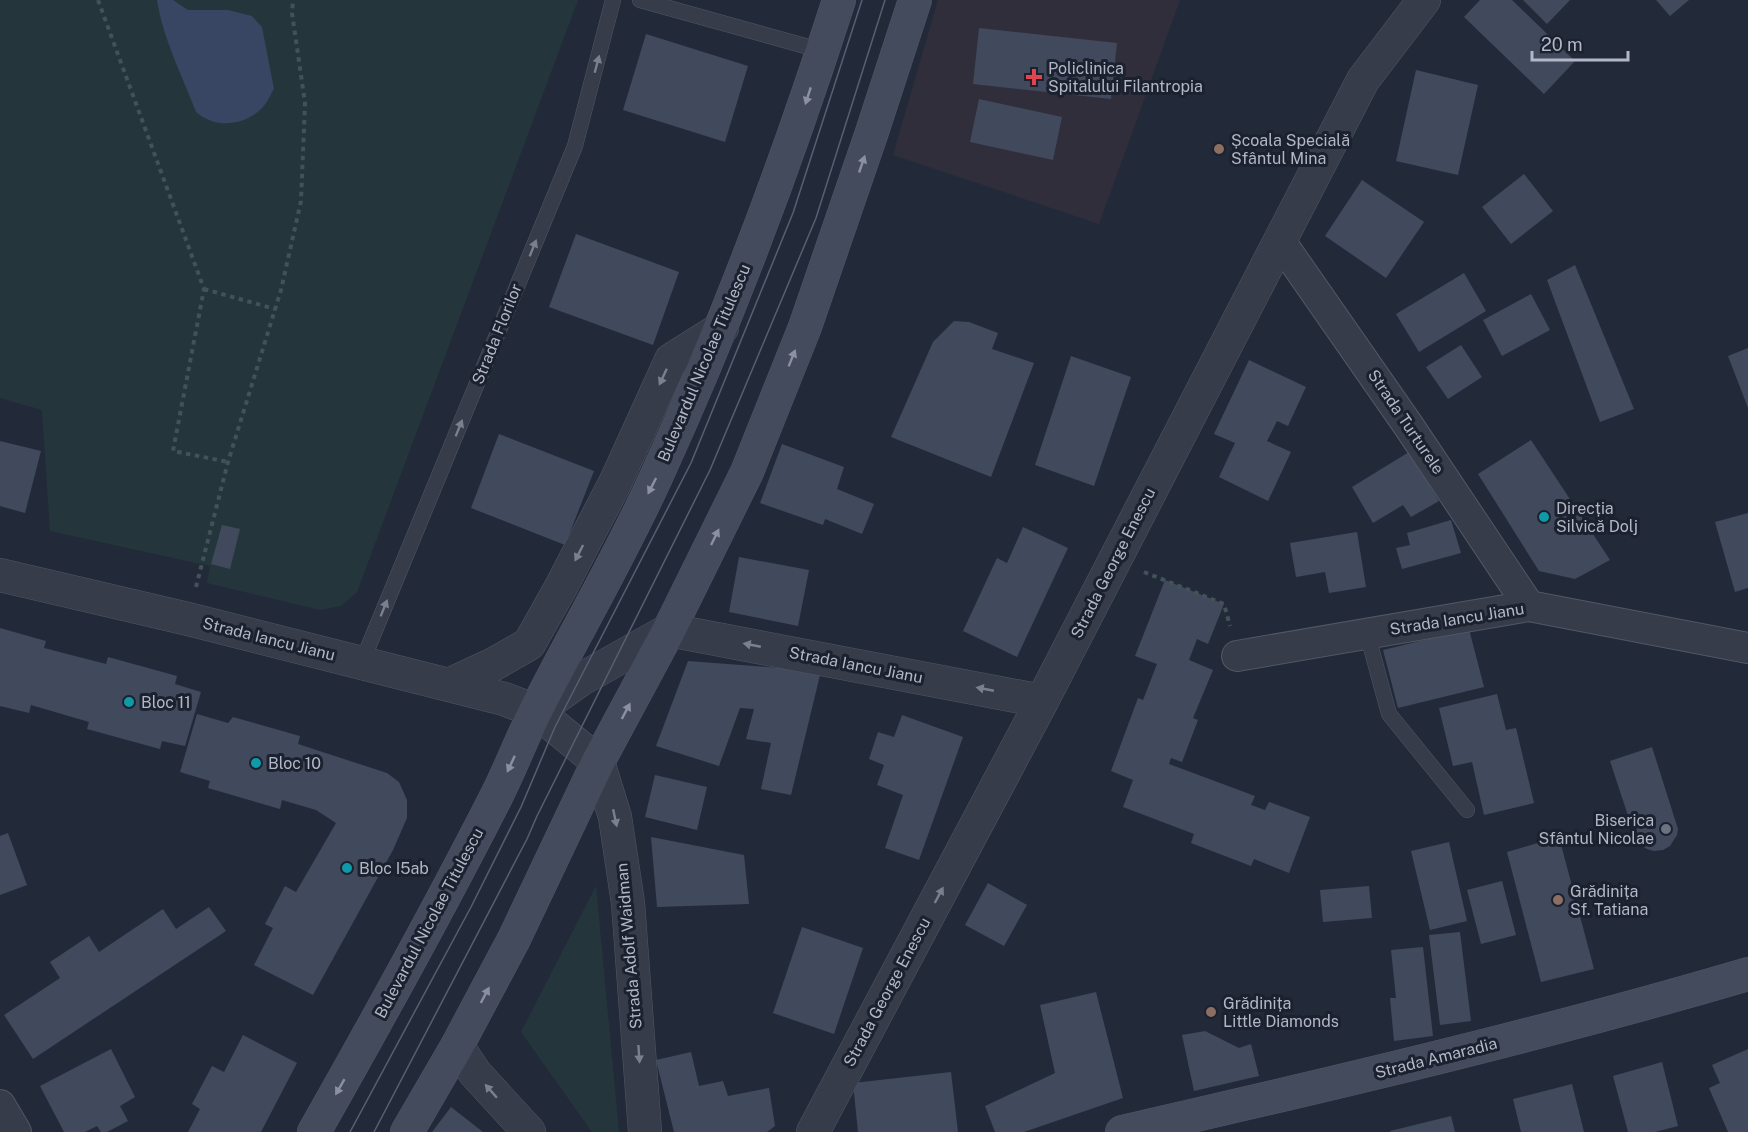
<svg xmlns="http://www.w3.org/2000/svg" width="1748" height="1132" font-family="'Public Sans',sans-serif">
	<rect width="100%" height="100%" fill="#222a3a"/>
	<path fill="#312e3b" d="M938 0H1180L1099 224 893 155Z"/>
	<path fill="#24363b" d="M0 0H578L357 592 341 606 320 610 207 583 210 566 50 531 42 410 0 398Z
		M596 886 619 1132H592L521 1032Z"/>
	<path fill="#384563" d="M157 0H173L188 10H228L252 16 262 27 274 89C270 95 267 104 261 109 244 126 215 129 196 112 182 75 163 39 157 0Z"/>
	<path fill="#41495c" d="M1480 0H1512L1575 61 1544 94 1464 17Z
		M1523 0H1570L1547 24Z
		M1656 0H1689L1670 16Z
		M979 28 1117 43 1111 99 973 84Z
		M646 34 748 66 725 142 623 110Z
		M1416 70 1478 85 1458 175 1396 161Z
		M979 99 1062 117 1053 160 970 142Z
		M1524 174 1553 211 1511 244 1482 207Z
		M1362 180 1424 222 1386 278 1325 236Z
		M576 234 679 272 653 345 549 307Z
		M1575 265 1634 409 1600 422 1547 280Z
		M1464 273 1486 311 1419 352 1396 314Z
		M1531 294 1550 330 1502 356 1483 320Z
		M954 321 969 322 998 333 992 349 1034 363 991 477 891 437 933 342Z
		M1461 345 1482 377 1448 399 1426 367Z
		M1748 348V408L1728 356Z
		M1071 356 1131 377 1094 486 1035 465Z
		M1249 360 1306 387 1288 426 1277 421 1267 441 1291 452 1268 501 1219 477 1235 443 1214 434Z
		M499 434 594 471 565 545 471 508Z
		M1531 440 1610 560 1575 579 1539 571 1478 474Z
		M0 441 41 451 25 513 0 506Z
		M782 444 844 467 837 489 874 504 862 534 825 519 823 525 760 503Z
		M1409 452 1439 501 1411 517 1403 505 1373 523 1352 487Z
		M1748 513V588L1735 592 1715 522Z
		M1451 520 1461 553 1402 569 1396 548 1410 545 1407 533Z
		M222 525 240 529 230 569 211 564Z
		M1023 527 1068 548 1017 657 963 631 997 558 1007 563Z
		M1357 532 1366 587 1329 593 1325 572 1296 577 1290 543Z
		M739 557 809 570 798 626 729 612Z
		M1165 580 1224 604 1208 644 1197 639 1189 660 1213 670 1193 718 1198 720 1182 762 1171 758 1169 764 1255 796 1251 805 1265 810 1269 802 1310 817 1289 873 1254 859 1251 866 1191 843 1194 834 1123 807 1133 780 1111 771 1138 698 1143 700 1157 664 1135 656Z
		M0 628 46 641 44 648 106 664 108 657 177 676 175 684 201 692 185 746 162 741 160 749 87 729 89 722 31 705 29 713 0 706Z
		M1469 629 1484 687 1398 708 1383 650Z
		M688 661 821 671 791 795 761 789 771 743 746 739 754 709 740 708 719 766 656 746Z
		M1497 694 1506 730 1516 728 1534 803 1484 815 1472 762 1453 766 1439 708Z
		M197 714 228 723 233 717 300 736 298 744 387 773 399 782 407 800V818L393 850 313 995 254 965 273 928 265 924 285 886 296 892 336 823 316 810 282 800 280 809 208 788 210 781 180 772Z
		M902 715 963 737 919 860 885 848 903 795 877 785 884 765 869 759 878 732 894 737Z
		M1652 747 1678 829 1677 835 1670 846 1663 850 1654 851 1647 849 1639 844 1635 837 1610 761Z
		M655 775 707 787 697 830 645 817Z
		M8 833 27 885 0 895V836Z
		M651 837 744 855 749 904 657 907Z
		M1559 837 1594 969 1541 982 1507 852Z
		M1449 842 1467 921 1430 930 1411 851Z
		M1502 881 1516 935 1481 944 1467 890Z
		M988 883 1027 905 1004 946 965 925Z
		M1369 886 1372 918 1323 922 1320 890Z
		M209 907 226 931 33 1059 4 1015 60 978 50 962 89 936 99 952 163 909 176 929Z
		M802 927 863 948 834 1034 773 1013Z
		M1460 932 1471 1021 1440 1025 1429 935Z
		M1423 947 1433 1036 1394 1041 1390 998H1396L1391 950Z
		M1096 992 1123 1098 1024 1132H995L985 1106 1055 1073 1040 1005Z
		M1205 1031 1239 1048 1251 1044 1259 1076 1194 1091 1182 1035Z
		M243 1035 297 1063 261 1132H188L200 1109 192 1104 212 1066 224 1072Z
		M111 1049 135 1097 120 1106 128 1121 107 1132H101L97 1126 85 1132H64L40 1086Z
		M1748 1049V1132H1728L1709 1088 1720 1083 1712 1065Z
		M691 1052 699 1086 723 1081 728 1096 769 1088 775 1126 767 1132H674L656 1060Z
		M1662 1062 1678 1126 1655 1132H1628L1613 1076Z
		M951 1072 958 1132H858L853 1083Z
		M1572 1084 1584 1132H1521L1513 1099Z
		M451 1107 483 1132H432Z
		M1451 1116 1455 1132H1390V1131Z"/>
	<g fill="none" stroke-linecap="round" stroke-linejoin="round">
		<g stroke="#515765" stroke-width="16">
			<path id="service" d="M640 0 823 51
				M1367 633 1389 714 1467 810
				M362 662 575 146 613 0"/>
		</g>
		<g stroke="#515765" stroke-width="32">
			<path id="minor" d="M1280 241 1408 425 1529 606
				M1237 656 1529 606 1748 648
				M0 1105 16 1132"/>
		</g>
		<g stroke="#515765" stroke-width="34">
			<path id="tertiary" d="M0 575 188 619 504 699 536 711 598 762 615 817 628 903 645 1132
				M449 685 494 664 529 644 561 587 616 481 671 360 722 328
				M536 711 580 680 669 630 1042 701
				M457 1046 475 1073 529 1132
				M813 1132 1042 701 1363 80 1424 0"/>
		</g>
		<g stroke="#515765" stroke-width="34">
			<path id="secondary" d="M314 1132C377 1021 439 909 497 795 511 767 522 738 536 710 576 631 621 555 657 475 728 320 787 162 839 0
				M407 1132 457 1046 514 939 598 762 669 630 747 472 805 327 871 135 915 0
				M1122 1132C1332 1084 1541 1035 1748 974"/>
		</g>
		<path stroke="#425358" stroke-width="4" stroke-dasharray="4.5 4.5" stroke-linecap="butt" d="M98 0 204 289 173 451 228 462
			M204 289 275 309
			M1144 572 1224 604 1230 626
			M196 587 228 462 281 290 301 201 305 103 292 13 293 0"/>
		<use href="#service" stroke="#363c4a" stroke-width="15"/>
		<use href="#minor" stroke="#363c4a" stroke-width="30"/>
		<use href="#tertiary" stroke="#363c4a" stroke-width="33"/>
		<use href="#secondary" stroke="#444b5d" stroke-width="33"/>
		<path stroke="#585f71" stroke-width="1.5" d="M350 1132 471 907 521 807 555 727 691 463 793 213 862 0
			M374 1132 527 839 537 816 710 470 816 218 885 0"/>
	</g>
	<defs><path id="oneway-solid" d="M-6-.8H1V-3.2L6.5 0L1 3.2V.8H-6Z" transform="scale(1.5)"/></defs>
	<g fill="#7a808e">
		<use href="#oneway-solid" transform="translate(597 64) rotate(-75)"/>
		<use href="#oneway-solid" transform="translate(533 248) rotate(-68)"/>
		<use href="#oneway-solid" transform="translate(663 377) rotate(115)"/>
		<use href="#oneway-solid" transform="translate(459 428) rotate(-68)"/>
		<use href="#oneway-solid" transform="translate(579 553) rotate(117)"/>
		<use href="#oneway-solid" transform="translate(384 608) rotate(-68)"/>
		<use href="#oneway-solid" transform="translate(752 645) rotate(-169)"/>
		<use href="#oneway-solid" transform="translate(985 689) rotate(-169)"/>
		<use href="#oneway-solid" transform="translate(615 818) rotate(78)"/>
		<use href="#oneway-solid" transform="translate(939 895) rotate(-62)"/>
		<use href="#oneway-solid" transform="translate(639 1054) rotate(86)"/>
		<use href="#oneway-solid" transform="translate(491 1091) rotate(-131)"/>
	</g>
	<g fill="#8b91a1">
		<use href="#oneway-solid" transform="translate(808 96) rotate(108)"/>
		<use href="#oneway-solid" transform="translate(862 164) rotate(-71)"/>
		<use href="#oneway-solid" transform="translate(792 358) rotate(-68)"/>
		<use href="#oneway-solid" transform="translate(652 486) rotate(117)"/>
		<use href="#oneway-solid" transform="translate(715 537) rotate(-64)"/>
		<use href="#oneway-solid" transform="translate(626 711) rotate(-62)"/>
		<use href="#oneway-solid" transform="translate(511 764) rotate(115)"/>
		<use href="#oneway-solid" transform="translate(485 995) rotate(-62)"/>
		<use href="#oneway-solid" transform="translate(340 1087) rotate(120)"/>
	</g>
	<path fill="#e0444e" stroke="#1b212f" stroke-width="2" d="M1031 68h6v6h6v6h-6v6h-6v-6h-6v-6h6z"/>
	<g fill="#8d6e63" stroke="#1b212f" stroke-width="2">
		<circle cx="1219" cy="149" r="6"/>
		<circle cx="1558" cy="900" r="6"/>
		<circle cx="1211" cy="1012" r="6"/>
	</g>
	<g fill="#0f9aa8" stroke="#1b212f" stroke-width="2">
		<circle cx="1544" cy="517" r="6"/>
		<circle cx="129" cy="702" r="6"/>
		<circle cx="256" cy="763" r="6"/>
		<circle cx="347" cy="868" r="6"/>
	</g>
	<circle fill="#6b7280" stroke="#1b212f" stroke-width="2" cx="1666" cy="829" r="6"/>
	<g text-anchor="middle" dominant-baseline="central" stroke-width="6" stroke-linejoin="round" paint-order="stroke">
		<g font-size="16" fill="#b1b7c6" stroke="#1b212f" text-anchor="start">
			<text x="1048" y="68">Policlinica<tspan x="1048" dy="18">Spitalului Filantropia</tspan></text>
			<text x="1231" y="140">Școala Specială<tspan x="1231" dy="18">Sfântul Mina</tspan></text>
			<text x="1556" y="508">Direcția<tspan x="1556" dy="18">Silvică Dolj</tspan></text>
			<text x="141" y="702">Bloc 11</text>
			<text x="268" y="763">Bloc 10</text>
			<text x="1654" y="820" text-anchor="end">Biserica<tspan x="1654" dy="18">Sfântul Nicolae</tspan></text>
			<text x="359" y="868">Bloc I5ab</text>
			<text x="1570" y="891">Grădinița<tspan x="1570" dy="18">Sf. Tatiana</tspan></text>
			<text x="1223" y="1003">Grădinița<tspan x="1223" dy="18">Little Diamonds</tspan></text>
		</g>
		<g font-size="16" fill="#b1b7c6" stroke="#1b212f">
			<text transform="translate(497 334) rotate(-68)">Strada Florilor</text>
			<text transform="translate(704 363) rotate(-67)">Bulevardul Nicolae Titulescu</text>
			<text transform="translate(1406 422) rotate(56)">Strada Turturele</text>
			<text transform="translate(1113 563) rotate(-63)">Strada George Enescu</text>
			<text transform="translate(1457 619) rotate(-9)">Strada Iancu Jianu</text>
			<text transform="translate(269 639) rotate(14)">Strada Iancu Jianu</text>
			<text transform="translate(856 665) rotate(11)">Strada Iancu Jianu</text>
			<text transform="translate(429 923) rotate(-62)">Bulevardul Nicolae Titulescu</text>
			<text transform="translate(629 946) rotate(-95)">Strada Adolf Waidman</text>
			<text transform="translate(887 992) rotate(-62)">Strada George Enescu</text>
			<text transform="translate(1436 1058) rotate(-14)">Strada Amaradia</text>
		</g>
	</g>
	<path d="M1532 51v9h96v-9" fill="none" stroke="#b1b7c6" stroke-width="3"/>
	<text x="1541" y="51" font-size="18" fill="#b1b7c6" stroke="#1b212f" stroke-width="4.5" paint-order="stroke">20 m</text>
</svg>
